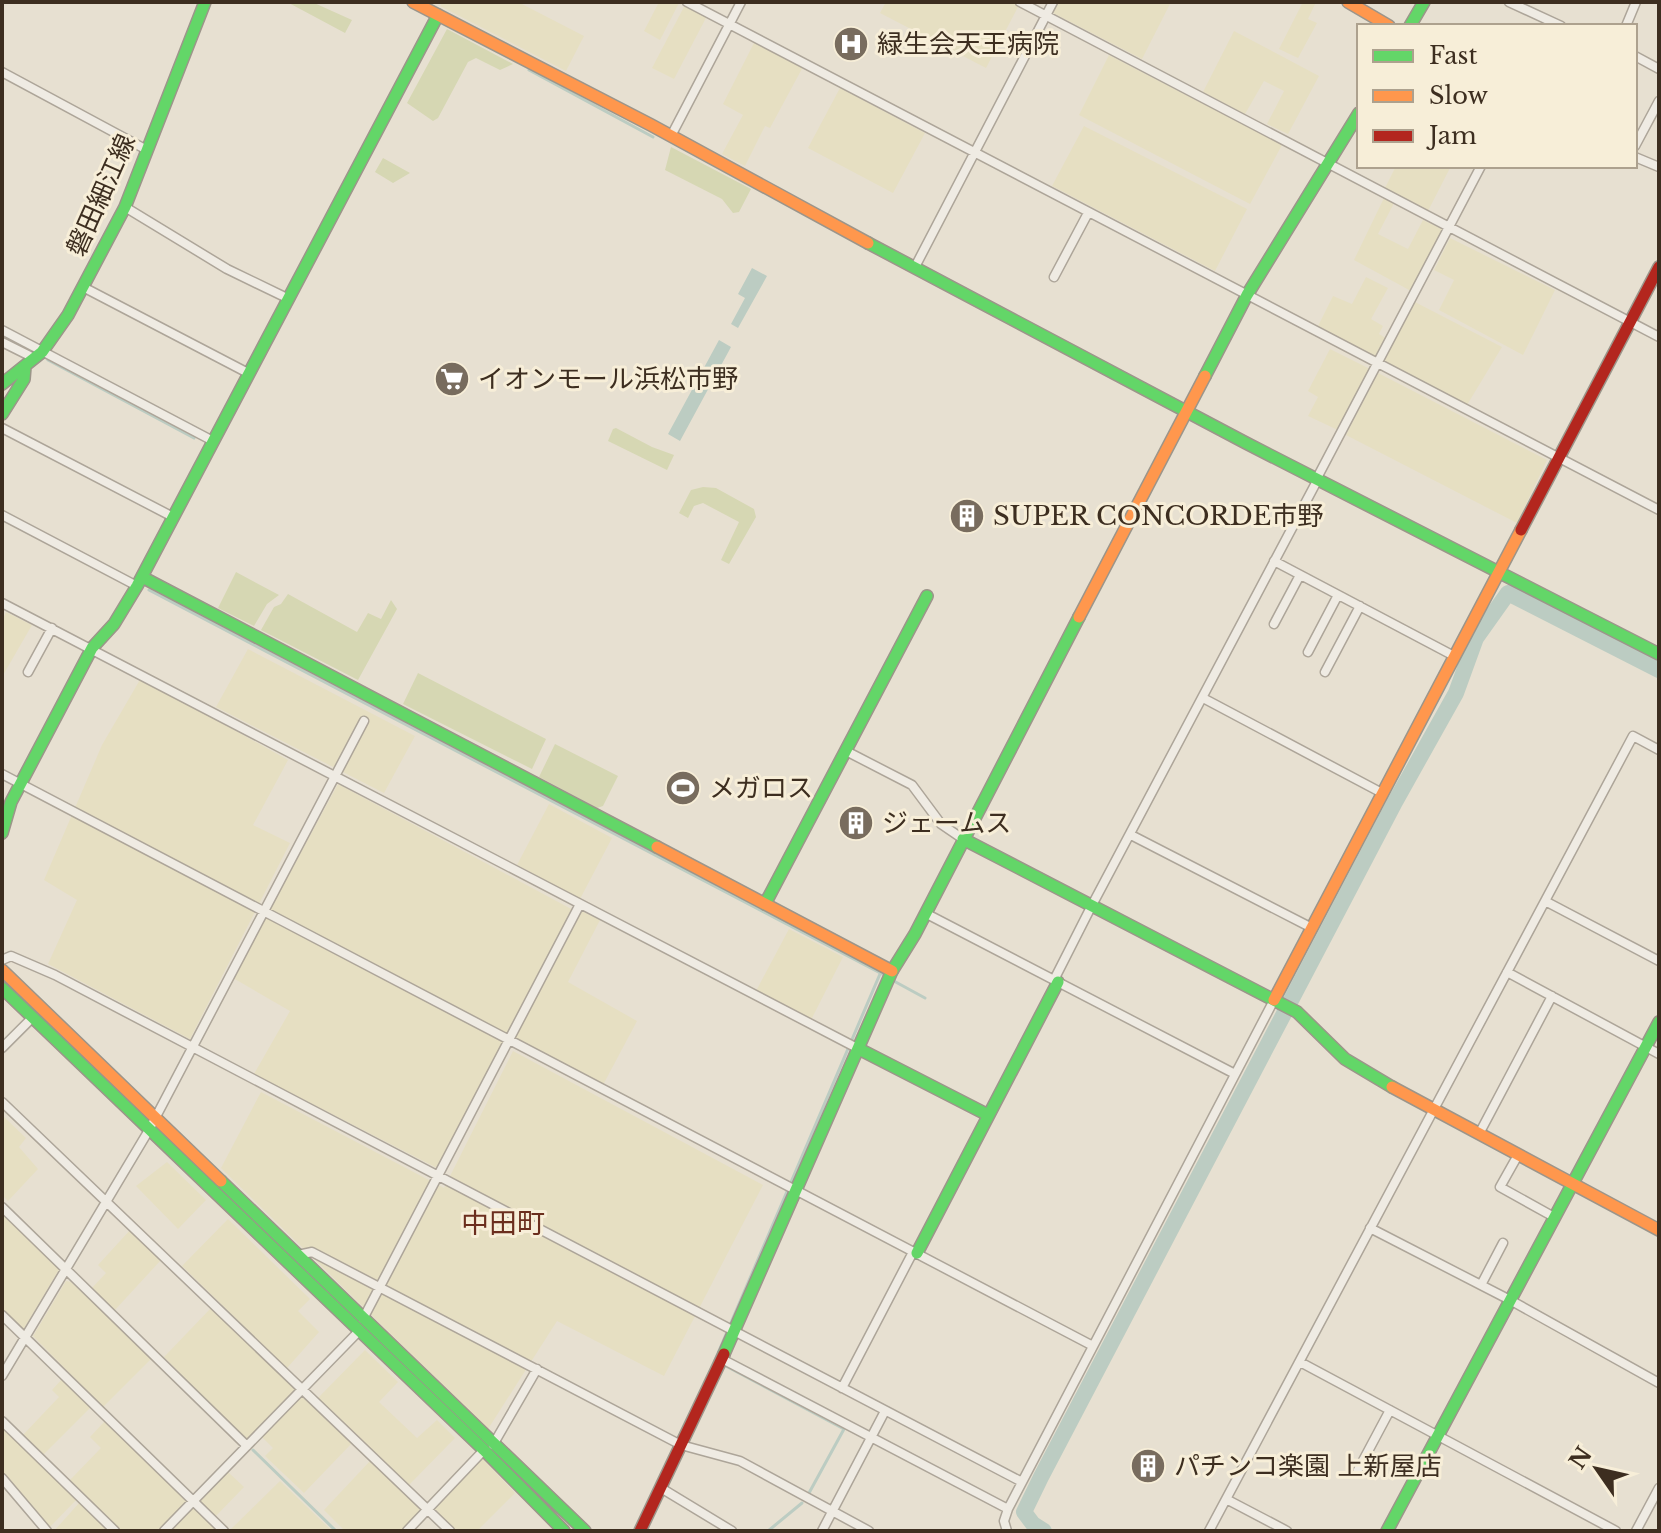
<svg xmlns="http://www.w3.org/2000/svg" width="1661" height="1533" font-family="'Libre Baskerville','Noto Sans JP',serif">
	<rect width="100%" height="100%" fill="#e7e0d1"/>
	<path fill="#e6dfc2" d="M442 2H518L584 36 566 71 440 6Z
		M659 2 679 3 660 40 644 31Z
		M886 2H1013L1019 5 986 68 880 13Z
		M1059 2H1171L1142 59 1053 13Z
		M1303 2H1316L1308 19 1317 23 1298 58 1279 49Z
		M685 5 707 16 674 79 652 68Z
		M1234 31 1319 76 1288 134 1267 124 1284 91 1264 81 1245 114 1203 92Z
		M755 41 804 65 770 128 765 126 745 166 722 154 743 115 723 104Z
		M1109 55 1282 145 1250 204 1079 115Z
		M840 88 925 133 893 193 808 148Z
		M1084 126 1247 209 1215 271 1052 186Z
		M1396 166H1451L1428 211 1385 188Z
		M1384 198 1394 203 1378 234 1408 249 1423 220 1444 230 1411 291 1354 260Z
		M1450 238 1555 290 1523 355 1439 310 1454 280 1434 270Z
		M1366 277 1388 288 1371 319 1383 326 1379 334 1387 339 1379 357H1374L1318 326 1333 296 1352 304Z
		M1413 301 1502 347 1467 405 1383 361Z
		M1330 349 1372 370 1340 431 1308 416 1318 397 1308 391Z
		M1378 373 1547 460 1517 523 1346 435Z
		M6 612 32 625 2 677V621Z
		M248 649 415 736 384 793 216 707Z
		M141 678 288 760 253 825 290 843 190 1039 48 964 77 900 44 880 102 745Z
		M338 784 575 911 437 1168 254 1074 290 1011 233 978Z
		M549 804 612 838 580 899 517 865Z
		M580 910 600 920 568 982 637 1021 603 1085 512 1037Z
		M789 929 843 957 811 1020 756 991Z
		M513 1051 763 1185 664 1376 557 1321 488 1429 221 1168 261 1092 444 1188Z
		M2 1115 26 1138 19 1147 38 1169 8 1201 2 1195Z
		M167 1162 206 1200 178 1229 136 1186Z
		M2 1212 60 1268 23 1330 2 1310Z
		M228 1219 310 1299 298 1311 319 1332 287 1368 182 1266Z
		M131 1229 161 1260 114 1311 91 1289 106 1273 98 1265Z
		M66 1281 71 1282 152 1358 103 1407 33 1336Z
		M212 1307 298 1390 248 1442 164 1357Z
		M365 1350 398 1382 379 1402 417 1438 437 1420 455 1438 409 1485 318 1398Z
		M63 1378 91 1407 42 1456 22 1436 59 1397 52 1390Z
		M303 1395 353 1442 304 1493 265 1456 273 1448 261 1436Z
		M105 1421 188 1502 160 1531H120L69 1481 101 1448 90 1437Z
		M2 1425 78 1498 49 1528 2 1472Z
		M481 1457 515 1493 477 1531H455L431 1509Z
		M370 1461 422 1510 402 1531H345L324 1510Z
		M227 1471 244 1487 214 1518 198 1501Z
		M280 1481 332 1531H229Z
		M80 1502 110 1531H54Z
		M193 1507 219 1531H170Z"/>
	<path fill="#d6d7b3" d="M287 2H312L352 20 345 33Z
		M447 29 513 64 500 70 476 58 468 62 438 118 433 121 407 103Z
		M671 147 751 189 739 212 733 213 722 199 665 170Z
		M383 158 410 173 393 183 375 172Z
		M616 428 652 447 674 455 667 470 608 441 613 429Z
		M703 487 716 488 754 509 756 517 729 564 721 560 739 522 703 503 694 506 688 518 679 513 691 490Z
		M236 572 279 595 267 604 254 626 218 608Z
		M288 594 357 632 368 613 381 619 391 600 397 609 358 680 261 630 274 607 281 604Z
		M418 673 546 739 532 769 403 704Z
		M555 744 618 776 603 806 597 808 539 777Z"/>
	<path fill="#bcccc2" d="M752 268 767 276 738 328 731 324 745 298 738 294Z
		M719 340 731 347 680 441 668 434Z"/>
	<g fill="none" stroke-linecap="round" stroke-linejoin="round">
		<path stroke="#bcccc2" stroke-width="3" d="M529 70 653 137
			M2 337 30 351
			M48 360 194 438
			M149 590 886 976
			M892 980 925 998
			M718 1361 715 1360 880 974
			M724 1365 844 1429 809 1493
			M253 1450 336 1531
			M768 1531 802 1503"/>
		<path stroke="#bcccc2" stroke-width="16" d="M1044 1531 1033 1524 1024 1512 1041 1477 1395 802 1456 693 1476 638 1508 593 1659 670"/>
		<g stroke="#ada599" stroke-width="11">
			<path id="street" d="M687 2 1659 510
				M1020 2 1659 337
				M1509 2 1561 26
				M1626 26 1636 2
				M1635 56 1659 69
				M2 72 147 150
				M671 136 741 2
				M1635 146 1659 101
				M1635 157 1659 167
				M125 207 227 269 287 298
				M915 267 1053 2
				M1054 277 1088 213
				M83 287 248 373
				M2 330 213 441
				M2 342 34 358
				M2 428 173 517
				M1317 478 1481 166
				M2 515 137 586
				M1274 561 1454 656
				M2 603 859 1049
				M1274 624 1300 575
				M1308 652 1338 595
				M28 672 52 628
				M1325 672 1360 606
				M1203 698 1382 793
				M846 751 912 785 941 824 963 839
				M2 774 1093 1346
				M1131 835 1312 928
				M1545 901 1659 961
				M925 913 1235 1074
				M2 960 11 956 55 975 1022 1482
				M1507 972 1659 1054
				M1058 982 1056 976 1090 909 1318 479
				M2 1048 33 1017
				M2 1102 450 1531
				M1479 1134 1552 996
				M1518 1155 1500 1187 1554 1217
				M2 1207 247 1446
				M1370 1228 1510 1300 1659 1383
				M298 1255 312 1252 681 1445 740 1461 869 1531
				M1481 1285 1503 1243
				M2 1315 224 1531
				M363 1319 580 904
				M722 1359 1008 1509
				M1300 1362 1616 1531
				M2 1376 149 1130 364 721
				M842 1388 913 1252
				M2 1421 115 1531
				M493 1445 537 1369
				M1358 1470 1390 1410
				M2 1478 47 1531
				M661 1488 732 1531
				M1226 1499 1287 1531
				M164 1531 359 1331
				M407 1531 484 1450
				M822 1531 885 1411
				M1007 1531 1004 1521 1008 1509 1274 1000
				M1209 1531 1633 736 1659 750
				M1636 1531 1659 1488"/>
		</g>
		<g stroke="#9c958a" stroke-width="14">
			<path id="fast" d="M1410 26 1424 2
				M868 243 1246 443 1659 654
				M1205 376 1247 295 1359 113
				M2 384 42 352 68 315 125 207 205 2
				M2 414 24 379 25 367
				M142 577 657 847
				M2 833 11 802 92 648 114 624 137 586 438 15
				M963 839 1297 1012 1345 1059 1392 1087
				M765 904 927 596
				M2 988 484 1450 564 1531
				M859 1049 988 1115
				M221 1181 585 1531
				M917 1253 1058 982
				M724 1354 892 971 915 934 1079 617
				M1387 1531 1659 1022"/>
		</g>
		<g stroke="#9c958a" stroke-width="14">
			<path id="slow" d="M413 2 651 125 868 243
				M1348 2 1389 26
				M1079 617 1205 376
				M657 847 892 971
				M2 970 221 1181
				M1274 1000 1521 530
				M1392 1087 1659 1230"/>
		</g>
		<g stroke="#9c958a" stroke-width="14">
			<path id="jam" d="M1521 530 1659 267
				M640 1531 724 1354"/>
		</g>
		<use href="#street" stroke="#efebe3" stroke-width="8"/>
		<use href="#fast" stroke="#63d668" stroke-width="11"/>
		<use href="#slow" stroke="#ff974d" stroke-width="11"/>
		<use href="#jam" stroke="#b3261e" stroke-width="11"/>
	</g>
	<defs>
		<g id="hospital-disc" transform="scale(1.8)"><circle r="9.5" fill="#786c5e" stroke="#f7eed8"/><path d="M-5-5h3v3.5h4V-5h3V5h-3V1.5h-4V5h-3Z" fill="#fff"/></g>
		<g id="supermarket-disc" transform="scale(1.8)"><circle r="9.5" fill="#786c5e" stroke="#f7eed8"/><path d="M-6-5.5h2.5l.6 2H6L4.5 2H-2.5L-4.4-4H-6ZM-1.5 3.2a1.3 1.3 0 1 0 .1 0ZM3 3.2a1.3 1.3 0 1 0 .1 0Z" fill="#fff"/></g>
		<g id="building-disc" transform="scale(1.8)"><circle r="9.5" fill="#786c5e" stroke="#f7eed8"/><path d="M-4-6H4V6H1V3H-1V6H-4ZM-2.5-4.3h1.7v1.8h-1.7ZM.8-4.3h1.7v1.8H.8ZM-2.5-1h1.7V.8h-1.7ZM.8-1h1.7V.8H.8Z" fill="#fff"/></g>
		<g id="stadium-disc" transform="scale(1.8)"><circle r="9.5" fill="#786c5e" stroke="#f7eed8"/><path d="M0-5a6.5 5 0 1 0 0 10a6.5 5 0 1 0 0-10ZM-3.5-1.8h7v3.6h-7Z" fill="#fff"/></g>
	</defs>
	<g fill-rule="evenodd">
		<use href="#hospital-disc" x="851" y="44"/>
		<use href="#supermarket-disc" x="452" y="379"/>
		<use href="#building-disc" x="967" y="516"/>
		<use href="#stadium-disc" x="683" y="788"/>
		<use href="#building-disc" x="856" y="823"/>
		<use href="#building-disc" x="1148" y="1466"/>
	</g>
	<g text-anchor="middle" dominant-baseline="central" stroke-width="6" stroke-linejoin="round" paint-order="stroke">
		<g font-size="26" fill="#3d2e20" stroke="#f7eed8" text-anchor="start">
			<text x="877" y="44">緑生会天王病院</text>
			<text x="478" y="379">イオンモール浜松市野</text>
			<text x="993" y="516">SUPER CONCORDE市野</text>
			<text x="709" y="788">メガロス</text>
			<text x="882" y="823">ジェームス</text>
			<text x="1174" y="1466">パチンコ楽園 上新屋店</text>
		</g>
		<g font-size="26" fill="#3d2e20" stroke="#f7eed8">
			<text transform="translate(101 195) rotate(-66)">磐田細江線</text>
		</g>
		<g font-size="28" fill="#6b2e1e" stroke="#f7eed8">
			<text x="503" y="1223">中田町</text>
		</g>
	</g>
	<rect width="1661" height="1533" fill="none" stroke="#3d2e20" stroke-width="8"/>
	<rect x="1357" y="24" width="280" height="144" fill="#f7eed8" stroke="#ada18e" stroke-width="2"/>
	<rect x="1373" y="50" width="40" height="12" fill="#63d668" stroke="#ada18e" stroke-width="2"/>
	<text x="1429" y="64" font-size="24" fill="#3d2e20">Fast</text>
	<rect x="1373" y="90" width="40" height="12" fill="#ff974d" stroke="#ada18e" stroke-width="2"/>
	<text x="1429" y="104" font-size="24" fill="#3d2e20">Slow</text>
	<rect x="1373" y="130" width="40" height="12" fill="#b3261e" stroke="#ada18e" stroke-width="2"/>
	<text x="1429" y="144" font-size="24" fill="#3d2e20">Jam</text>
	<g transform="translate(1597 1469) rotate(304)" stroke="#f7eed8" stroke-width="6" paint-order="stroke">
	<path d="M0-6L14 30L0 20L-14 30Z" fill="#3d2e20"/>
	<text y="-12" font-size="22" font-weight="bold" text-anchor="middle" fill="#3d2e20">N</text>
	</g>
</svg>
